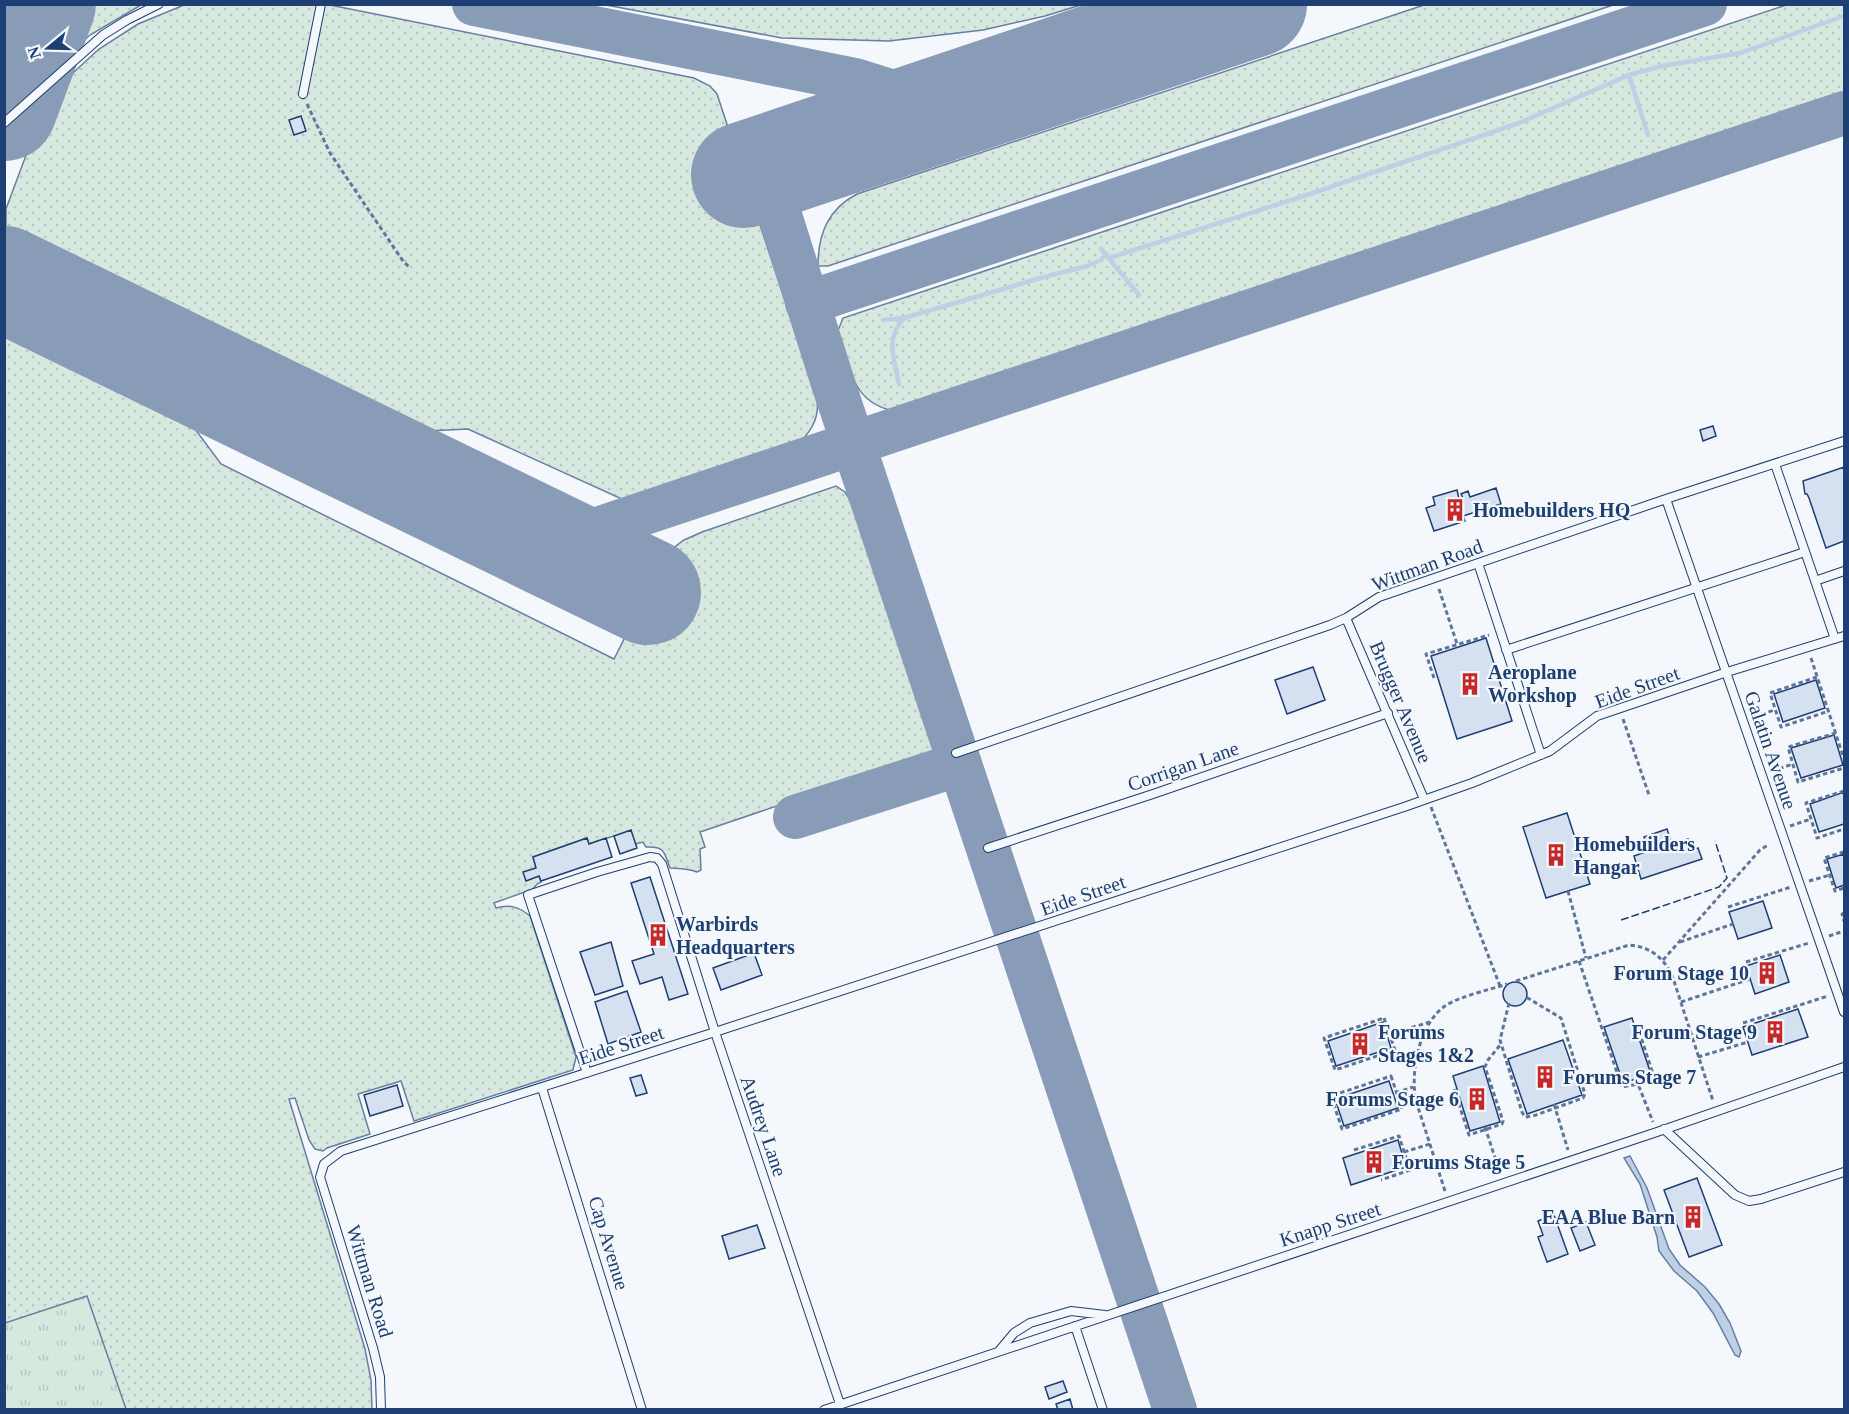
<svg xmlns="http://www.w3.org/2000/svg" width="1849" height="1414" font-family="Georgia,serif">
	<defs>
		<pattern id="grass-dots" width="8" height="8" patternUnits="userSpaceOnUse" patternTransform="scale(1.5)"><rect width="8" height="8" fill="#d7e8df"/><path d="M2 2h.1M6 6h.1" fill="none" stroke="#b8c8c3" stroke-width="1.8" stroke-linecap="round"/></pattern>
		<pattern id="park-tufts" width="24" height="20" patternUnits="userSpaceOnUse" patternTransform="scale(1.5)"><rect width="24" height="20" fill="#d7e8df"/><path d="M3 7l-1-3M5 7V3M7 7l1-3M15 17l-1-3M17 17v-4M19 17l1-3" fill="none" stroke="#b8c8c3"/></pattern>
	</defs>
	<rect width="100%" height="100%" fill="#f4f7fb"/>
	<path fill="url(#grass-dots)" stroke="#687fa3" stroke-width="1.5" d="M325 4 694 78 710 86 717 94 816 395C822 418 809 435 792 450L651 497 637 500H624L468 429 407 432 17 245 6 229V209L41 115 74 72 99 49 138 24 184 5H317L306 94Z
		M1789 4 1844 5V100L914 410C893 415 868 406 857 386 848 371 843 350 837 333L843 318Z
		M83 5H141L90 35 62 61Z
		M606 5H1081L1045 16 983 30 889 41 782 38Z
		M1424 5H1613L828 266H818C818 234 828 209 857 194Z
		M4 322 178 406 221 464 614 659 668 552 684 540 702 532 836 486 845 492 852 503 872 549 940 751 700 832 705 847 700 849 701 870 697 872C688 868 680 869 670 868 664 852 665 846 646 847L643 842 635 844 614 836 589 844 587 838 533 857 536 868 524 872 526 880 539 876 541 882 537 884 533 889 494 903 496 908C510 904 519 907 530 916L576 1057 573 1070 414 1121 401 1081 358 1094 370 1134 327 1148 323 1151 315 1149 309 1140 295 1098 289 1099 365 1349 371 1380 372 1409H5Z"/>
	<path fill="url(#park-tufts)" stroke="#687fa3" stroke-width="1.5" d="M87 1296 126 1409H5V1323Z"/>
	<path fill="#bed0e5" stroke="#687fa3" stroke-width="1.5" d="M1630 1156 1647 1188 1669 1249 1680 1265 1705 1287 1719 1304 1730 1323 1741 1351 1739 1357 1735 1355 1713 1313 1697 1291 1674 1271 1659 1251 1657 1237 1640 1184 1624 1158Z"/>
	<g fill="none" stroke-linecap="round" stroke-linejoin="round">
		<path stroke="#bed0e5" stroke-width="4.5" d="M1629 75 1648 135
			M1101 249 1139 295
			M1109 258 1304 196 1519 123 1629 75 1662 66 1740 53 1844 16
			M883 320 904 318
			M899 384C894 359 885 338 904 318L1044 277 1087 266 1101 260 1106 254"/>
		<path stroke="#889bb7" stroke-width="44" d="M474 4 855 80 944 108
			M11 90 44 24 57 4
			M765 168 832 380 1175 1410
			M807 303 1705 4
			M522 531 556 540 600 528 1844 113
			M795 817 960 764"/>
		<path stroke="#889bb7" stroke-width="106" d="M4 108 43 4
			M744 175 1254 4
			M4 279 648 592"/>
	</g>
	<path fill="#d5e0f0" stroke="#1d3f73" stroke-width="1.5" d="M301 116 306 131 294 135 289 120Z
		M1713 426 1716 436 1703 441 1700 430Z
		M1844 467V541L1826 548 1809 498 1807 494H1805L1803 481Z
		M1496 488 1501 504 1463 516 1465 521 1434 531 1426 508 1435 505 1433 497 1457 490 1459 499 1463 498 1461 494 1468 491 1470 497Z
		M1486 638 1512 721 1457 739 1431 656Z
		M1313 667 1325 700 1287 714 1275 680Z
		M1816 680 1825 708 1783 722 1774 694Z
		M1834 735 1843 765 1801 778 1791 748Z
		M1844 792V824L1819 832 1810 804Z
		M1567 813 1590 884 1546 898 1523 827Z
		M1667 829 1672 844 1688 839 1692 850 1698 848 1702 859 1641 879 1634 856 1648 851 1644 837Z
		M631 830 637 848 620 854 614 836Z
		M587 838 589 844 606 838 612 857 541 881 539 876 526 881 523 872 536 868 533 857Z
		M1844 854V885L1836 888 1827 859Z
		M650 877 688 994 669 1000 662 977 640 984 632 961 654 954 631 883Z
		M1763 901 1772 928 1738 939 1729 912Z
		M611 942 623 986 595 995 580 952Z
		M754 953 762 975 721 990 713 968Z
		M1780 955 1789 982 1755 994 1746 966Z
		M1503 994a12 12 0 1 1 24 0a12 12 0 1 1-24 0Z
		M627 991 641 1032 608 1044 595 1002Z
		M1798 1009 1808 1037 1752 1055 1743 1027Z
		M1632 1018 1651 1074 1623 1083 1604 1027Z
		M1383 1022 1391 1048 1336 1066 1328 1041Z
		M1563 1040 1582 1095 1527 1114 1508 1059Z
		M1483 1066 1500 1122 1470 1131 1453 1076Z
		M641 1075 647 1093 636 1096 630 1078Z
		M1389 1081 1398 1108 1344 1126 1335 1099Z
		M397 1085 403 1106 370 1116 364 1095Z
		M1398 1140 1406 1167 1351 1185 1343 1158Z
		M1697 1178 1722 1245 1689 1257 1664 1190Z
		M1554 1215 1568 1254 1547 1262 1538 1237 1543 1235 1538 1221Z
		M1586 1222 1595 1245 1580 1251 1571 1228Z
		M757 1225 765 1248 729 1259 722 1236Z
		M1063 1381 1067 1392 1049 1399 1045 1387Z
		M1070 1399 1073 1410H1058L1056 1404Z"/>
	<g fill="none" stroke-linecap="round" stroke-linejoin="round">
		<g stroke="#1d3f73" stroke-width="10">
			<path id="lane" d="M303 94 321 4
				M4 123 103 35 127 20 159 4
				M1775 464 1835 639
				M1666 499 1844 1012
				M1478 563 1541 755
				M1815 581 1844 571
				M1346 618 1424 799
				M1506 650 1805 552
				M956 753 1330 625 1346 618 1379 597 1666 499 1844 441
				M988 848 1153 794 1388 713
				M587 1073 528 895 597 872 650 857 657 858 662 864 715 1032 840 1404
				M542 1088 642 1410
				M1664 1129 1735 1195 1749 1201 1761 1199 1844 1172
				M1075 1326 1103 1410
				M999 1351 1014 1333 1030 1323 1071 1311 1105 1315
				M381 1410 380 1377 373 1348 320 1177 324 1164 341 1151 715 1032 1404 807 1472 783 1550 751 1597 716 1727 672 1844 636
				M824 1410 1657 1132 1844 1067"/>
		</g>
		<path stroke="#5e769c" stroke-width="3" stroke-dasharray="4.5 3" stroke-linecap="butt" d="M307 104 330 153 403 261 409 267
			M1439 589 1457 644
			M1811 658 1844 759
			M1817 677 1770 693 1781 727 1829 711
			M1434 678 1426 654 1489 635
			M1754 716 1775 710
			M1623 719 1649 795
			M1836 733 1788 747 1798 782 1844 768
			M1772 771 1793 764
			M1844 791 1806 803 1817 838 1844 829
			M1431 807 1500 986
			M1790 826 1811 819
			M1844 852 1824 858 1835 891 1844 888
			M1809 881 1830 875
			M1568 891 1586 958
			M1728 907 1791 887
			M1844 913 1842 914 1844 921
			M1829 936 1844 931
			M1680 942 1733 924
			M1663 960 1760 850 1768 845
			M1579 961 1622 1087 1638 1084 1654 1077 1639 1031
			M1746 962 1809 943
			M1516 981 1629 945C1650 947 1662 956 1672 975L1713 1101
			M1681 1002 1750 979
			M1509 1003 1500 1040 1522 1112 1525 1117 1533 1116 1583 1098 1585 1094 1561 1018 1526 997
			M1384 1018 1395 1050 1335 1070 1324 1038Z
			M1743 1023 1828 996
			M1390 1034 1430 1022
			M1698 1057 1748 1042
			M1391 1076 1402 1109 1342 1129 1331 1096Z
			M1636 1079 1653 1122
			M1454 1089 1469 1135 1502 1124 1503 1121 1485 1067 1488 1060 1501 1044
			M1396 1093 1413 1087
			M1554 1104 1568 1150
			M1485 1127 1500 1173
			M1354 1150 1399 1136 1410 1170 1381 1180
			M1404 1152 1430 1144
			M1445 1191 1416 1101C1410 1072 1419 1024 1445 1006 1460 996 1489 990 1507 984"/>
		<use href="#lane" stroke="#f4f7fb" stroke-width="8"/>
		<path stroke="#1d3f73" stroke-width="1.5" stroke-dasharray="8 3" stroke-linecap="butt" d="M1621 920 1719 887 1727 878 1715 841"/>
	</g>
	<defs>
		<g id="building-bare" transform="scale(1.8)"><path d="M-4-6H4V6H1V3H-1V6H-4ZM-2.5-4.3h1.7v1.8h-1.7ZM.8-4.3h1.7v1.8H.8ZM-2.5-1h1.7V.8h-1.7ZM.8-1h1.7V.8H.8Z" fill="#c62828" stroke="#f4f7fb" stroke-width="2.5" paint-order="stroke"/></g>
	</defs>
	<g fill-rule="evenodd">
		<use href="#building-bare" x="1455" y="510"/>
		<use href="#building-bare" x="1470" y="684"/>
		<use href="#building-bare" x="1556" y="855"/>
		<use href="#building-bare" x="658" y="935"/>
		<use href="#building-bare" x="1767" y="973"/>
		<use href="#building-bare" x="1775" y="1032"/>
		<use href="#building-bare" x="1360" y="1044"/>
		<use href="#building-bare" x="1545" y="1077"/>
		<use href="#building-bare" x="1477" y="1099"/>
		<use href="#building-bare" x="1374" y="1162"/>
		<use href="#building-bare" x="1693" y="1217"/>
	</g>
	<g text-anchor="middle" dominant-baseline="central" stroke-width="4.5" stroke-linejoin="round" paint-order="stroke">
		<g font-size="20" font-weight="bold" fill="#1d3f73" stroke="#f4f7fb" text-anchor="start">
			<text x="1473" y="510">Homebuilders HQ</text>
			<text x="1488" y="672">Aeroplane<tspan x="1488" dy="23">Workshop</tspan></text>
			<text x="1574" y="844">Homebuilders<tspan x="1574" dy="23">Hangar</tspan></text>
			<text x="676" y="924">Warbirds<tspan x="676" dy="23">Headquarters</tspan></text>
			<text x="1749" y="973" text-anchor="end">Forum Stage 10</text>
			<text x="1378" y="1032">Forums<tspan x="1378" dy="23">Stages 1&amp;2</tspan></text>
			<text x="1757" y="1032" text-anchor="end">Forum Stage 9</text>
			<text x="1563" y="1077">Forums Stage 7</text>
			<text x="1459" y="1099" text-anchor="end">Forums Stage 6</text>
			<text x="1392" y="1162">Forums Stage 5</text>
			<text x="1675" y="1217" text-anchor="end">EAA Blue Barn</text>
		</g>
		<g font-size="20" fill="#1d3f73" stroke="#f4f7fb">
			<text transform="translate(1427 565) rotate(-20)">Wittman Road</text>
			<text transform="translate(1637 687) rotate(-20)">Eide Street</text>
			<text transform="translate(1401 702) rotate(67)">Brugger Avenue</text>
			<text transform="translate(1771 750) rotate(71)">Galatin Avenue</text>
			<text transform="translate(1183 766) rotate(-19)">Corrigan Lane</text>
			<text transform="translate(1083 895) rotate(-19)">Eide Street</text>
			<text transform="translate(621 1045) rotate(-18)">Eide Street</text>
			<text transform="translate(764 1126) rotate(71)">Audrey Lane</text>
			<text transform="translate(1330 1224) rotate(-18)">Knapp Street</text>
			<text transform="translate(609 1243) rotate(73)">Cap Avenue</text>
			<text transform="translate(370 1281) rotate(73)">Wittman Road</text>
		</g>
	</g>
	<rect width="1849" height="1414" fill="none" stroke="#1d3f73" stroke-width="12"/>
	<g transform="translate(48 48) rotate(251)" stroke="#f4f7fb" stroke-width="4.5" paint-order="stroke">
	<path d="M0-4.5L10 22L0 15L-10 22Z" fill="#1d3f73"/>
	<text y="-9" font-size="16" font-weight="bold" text-anchor="middle" fill="#1d3f73">N</text>
	</g>
</svg>
